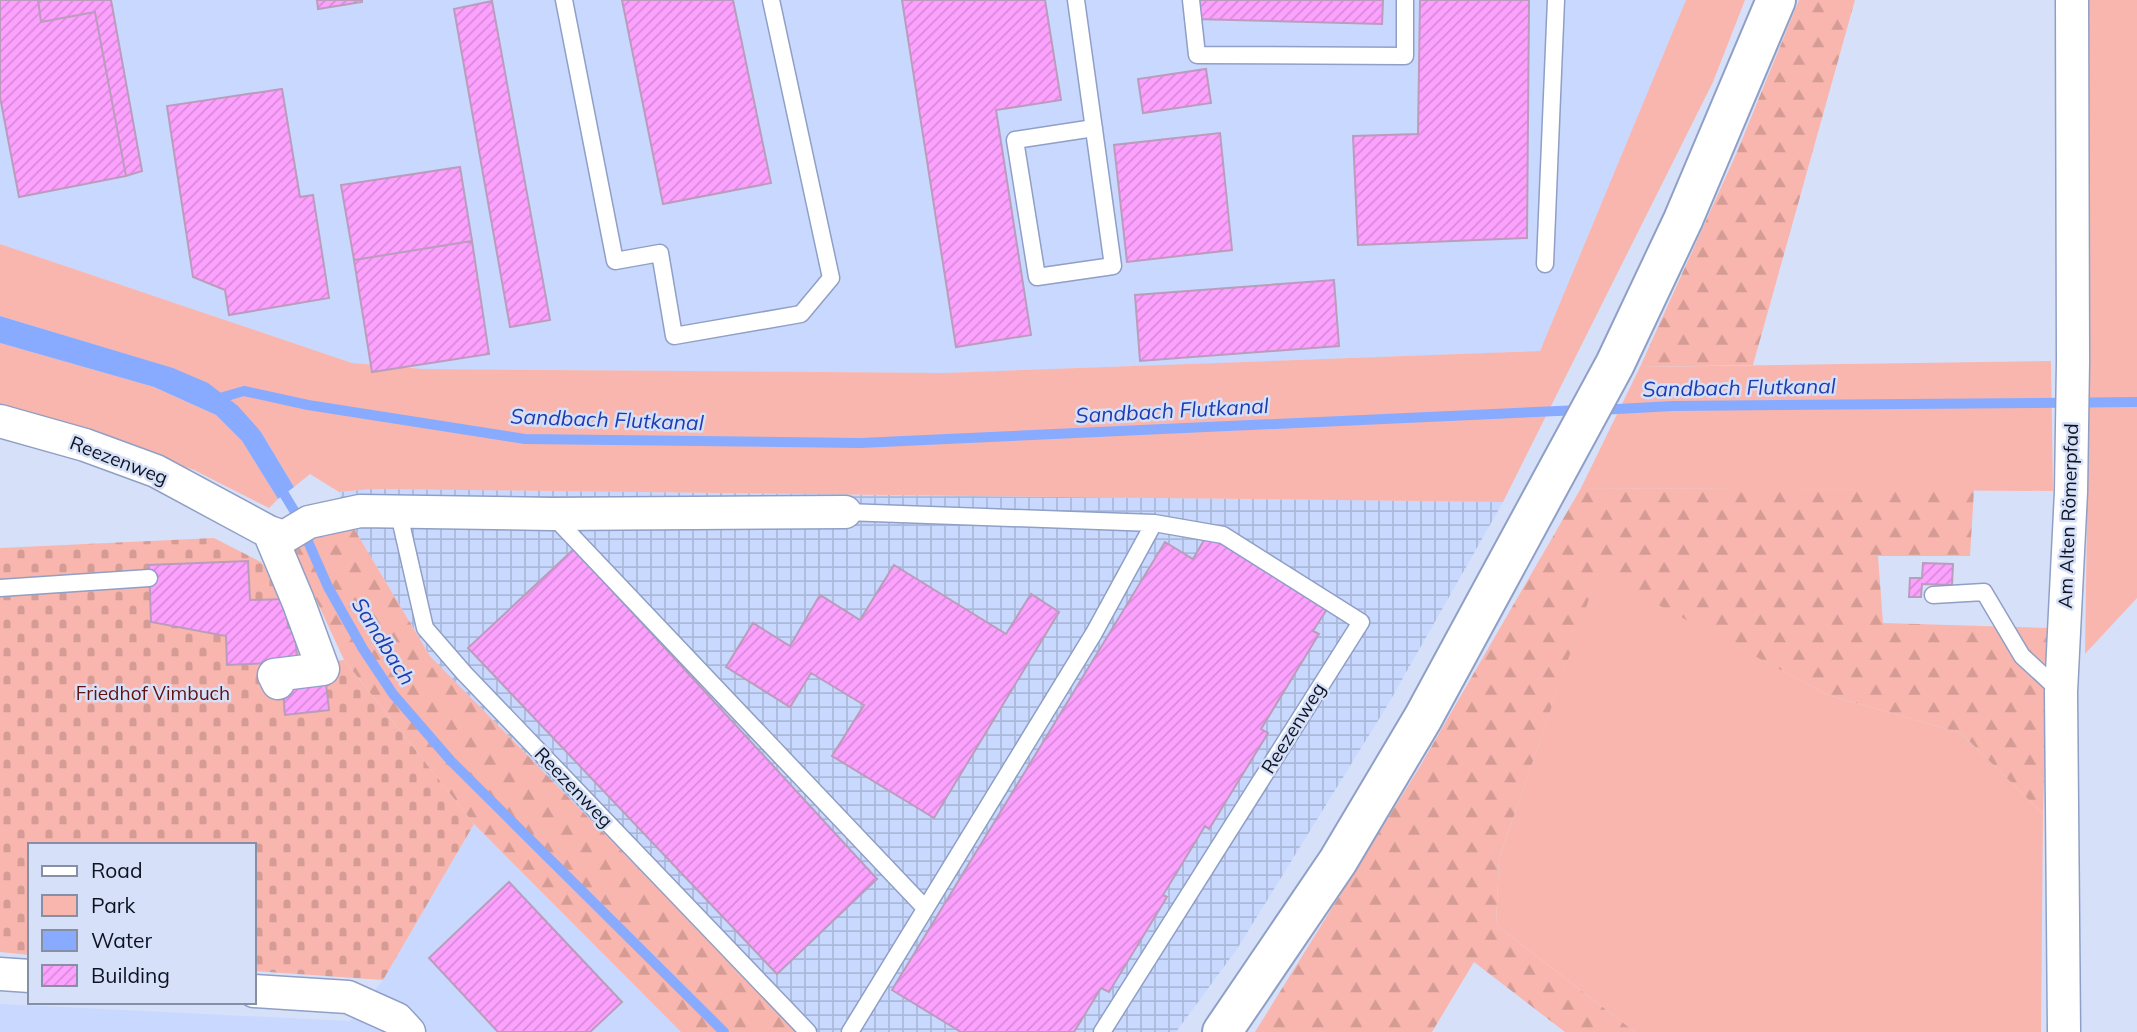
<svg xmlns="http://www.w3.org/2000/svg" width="2137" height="1032" font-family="Mulish,sans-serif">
	<defs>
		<pattern id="industrial-grid" width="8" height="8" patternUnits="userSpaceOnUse" patternTransform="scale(1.75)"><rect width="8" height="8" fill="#c8d8fe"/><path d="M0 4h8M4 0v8" fill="none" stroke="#abb8d9"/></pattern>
		<pattern id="forest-firs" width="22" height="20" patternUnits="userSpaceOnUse" patternTransform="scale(1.75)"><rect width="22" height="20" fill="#f9b6ae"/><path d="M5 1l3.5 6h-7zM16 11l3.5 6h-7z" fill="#d49c95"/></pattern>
		<pattern id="cemetery-stones" width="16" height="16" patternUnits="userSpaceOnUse" patternTransform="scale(1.75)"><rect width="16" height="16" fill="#f9b6ae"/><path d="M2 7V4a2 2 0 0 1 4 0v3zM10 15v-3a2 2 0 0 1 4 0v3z" fill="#d49c95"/></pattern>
		<pattern id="building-hatch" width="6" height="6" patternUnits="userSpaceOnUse" patternTransform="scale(1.75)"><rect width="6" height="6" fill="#fda1fe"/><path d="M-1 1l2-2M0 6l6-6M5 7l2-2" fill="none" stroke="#d88ad9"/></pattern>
	</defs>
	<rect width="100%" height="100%" fill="#d6e1f9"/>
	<path fill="#c8d8fe" d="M0 0H1686L1540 351 945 373 423 369 352 363 0 244Z
		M474 824 681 1032H0V1004L350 1021 383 980Z"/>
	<path fill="url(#industrial-grid)" d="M371 489 1503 502 1387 706 1237 949 1176 1032H799L430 656 350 522 339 492Z"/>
	<path fill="#f9b6ae" d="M1686 0H1745L1713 82 1503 502 371 489 339 492 310 474 294 487 261 432 172 368 0 316V244L352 363 423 369 945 373 1540 351Z
		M2083 0H2137V598L2085 654 2087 522Z
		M0 343 154 387 216 415 242 441 278 499 269 508 194 470 30 413 0 405Z
		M2051 361 2053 491 1581 488 1640 367Z
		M1598 572 1828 695 1961 733 2043 814 2041 1032H1635L1496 925 1499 859Z"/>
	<path fill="url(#forest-firs)" d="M1799 0H1855L1753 365 1640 367 1737 152Z
		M1581 488 1974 490 1970 556H1878L1883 623 2049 628 2043 814 1961 733 1828 695 1598 573 1499 859 1496 925 1635 1032H1565L1474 962 1432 1032H1255L1419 768Z
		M350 522 430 656 799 1032H681L474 824 344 660 291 545Z"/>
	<path fill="url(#cemetery-stones)" d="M214 538 261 562 295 605 303 664 344 660 474 824 383 980 254 971V845H30V955L0 952V548Z"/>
	<path fill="#88abff" d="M0 316 173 368 208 383 238 406 261 432 294 487 278 499 242 441 216 415 154 387 0 343Z"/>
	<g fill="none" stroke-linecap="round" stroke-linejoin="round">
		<path stroke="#88abff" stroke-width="10" d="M213 400 244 391 308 405 525 439 860 443 1580 410
			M1599 410 1673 406 2137 402
			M278 484 295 512 328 587 363 649 393 694 451 761 724 1032"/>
	</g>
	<path fill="url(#building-hatch)" stroke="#bc9cbc" stroke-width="2" d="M0 0H38L41 22 95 12 126 176 19 197 0 97Z
		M38 0H111L142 171 126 176 95 12 41 22Z
		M317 0H362V2L318 9Z
		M622 0H733L771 183 663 204Z
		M902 0H1045L1061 100 996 110 1031 335 956 347Z
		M1195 0H1383L1382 24 1195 19Z
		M1420 0H1529L1527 238 1358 245 1353 136 1418 134Z
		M492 1 550 320 510 327 454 9Z
		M1206 69 1211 103 1143 113 1138 79Z
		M282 89 300 197 313 195 329 298 229 315 225 290 193 277 167 106Z
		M1220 133 1232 250 1127 262 1114 145Z
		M460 167 472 241 354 260 341 185Z
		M472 241 489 354 372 372 354 260Z
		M1334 280 1339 346 1140 361 1135 295Z
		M1207 535 1327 609 1313 631 1319 634 1261 729 1268 733 1209 829 1205 826 1163 895 1167 897 1109 992 1101 988 1074 1032H961L892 990 1165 542 1193 559Z
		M574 549 877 879 777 974 468 648Z
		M248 561 250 600 286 599 288 628H295L297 662 227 665 226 636 151 622 149 565Z
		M1923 563 1953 564 1952 585 1922 584 1921 597H1909L1910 578H1922Z
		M894 565 1006 634 1031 594 1059 612 934 818 832 756 864 705 811 673 790 707 726 667 753 623 790 646 820 595 860 620Z
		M325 674 329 710 285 715 282 679Z
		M509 882 622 1002 590 1032H498L429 958Z"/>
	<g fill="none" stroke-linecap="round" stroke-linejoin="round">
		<g stroke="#8f9fc5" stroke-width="19">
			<path id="lane" d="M564 0 615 261 660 253 674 336 801 314 831 278 771 0
				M1076 0 1113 266 1037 277 1015 140 1094 128
				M1191 0 1197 55 1405 56V0
				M1545 264 1556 0
				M398 510 425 628 464 673 808 1032
				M845 512 1154 523 1223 535 1361 622 1102 1032
				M553 516 925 908
				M0 588 149 578
				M1933 595 1984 592 2022 656 2061 692
				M850 1032 1094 633 1154 523"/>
		</g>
		<g stroke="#8f9fc5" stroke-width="35">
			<path id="street" d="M0 421 85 445 156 471 269 532 298 601 323 669 274 675 278 683
				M269 532 284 537 309 522 360 511 552 514 845 512
				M0 974 30 976
				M254 991 348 997 397 1019 409 1032
				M2064 1032 2061 692 2071 492 2073 362 2072 0"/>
		</g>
		<g stroke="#8f9fc5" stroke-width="42">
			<path id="secondary" d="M1222 1032 1338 861 1423 718 1615 364 1683 220 1776 0"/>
		</g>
		<use href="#lane" stroke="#fff" stroke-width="16"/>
		<use href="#street" stroke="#fff" stroke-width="32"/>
		<use href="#secondary" stroke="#fff" stroke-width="38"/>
	</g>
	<g text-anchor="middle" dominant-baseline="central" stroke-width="5" stroke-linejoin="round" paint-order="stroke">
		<g font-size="19" fill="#0e1321" stroke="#d6e1f9">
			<text transform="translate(119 460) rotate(21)">Reezenweg</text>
			<text transform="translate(2068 516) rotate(-88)">Am Alten Römerpfad</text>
			<text transform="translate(1293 728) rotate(-58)">Reezenweg</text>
			<text transform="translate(574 787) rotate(46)">Reezenweg</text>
		</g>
		<g font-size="19" fill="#631212" stroke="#d6e1f9">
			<text x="153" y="693">Friedhof Vimbuch</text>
		</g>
		<g font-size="21" font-style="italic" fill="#1d3cb2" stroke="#d6e1f9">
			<text transform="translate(1739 387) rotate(-1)">Sandbach Flutkanal</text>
			<text transform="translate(1172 410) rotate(-3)">Sandbach Flutkanal</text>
			<text transform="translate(607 419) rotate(2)">Sandbach Flutkanal</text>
			<text transform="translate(384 641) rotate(58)">Sandbach</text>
		</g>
	</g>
	<rect x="28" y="843" width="228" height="161" fill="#d6e1f9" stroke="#868fa3" stroke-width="2"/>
	<rect x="42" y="866" width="35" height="10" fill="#ffffff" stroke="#868fa3" stroke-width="2"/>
	<text x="91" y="878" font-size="21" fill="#0e1321">Road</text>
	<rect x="42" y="895" width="35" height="21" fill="#f9b6ae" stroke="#868fa3" stroke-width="2"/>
	<text x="91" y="913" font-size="21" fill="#0e1321">Park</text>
	<rect x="42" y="930" width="35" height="21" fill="#88abff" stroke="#868fa3" stroke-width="2"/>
	<text x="91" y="948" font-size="21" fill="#0e1321">Water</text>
	<rect x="42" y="965" width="35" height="21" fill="url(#building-hatch)" stroke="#868fa3" stroke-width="2"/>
	<text x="91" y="983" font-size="21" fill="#0e1321">Building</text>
</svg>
